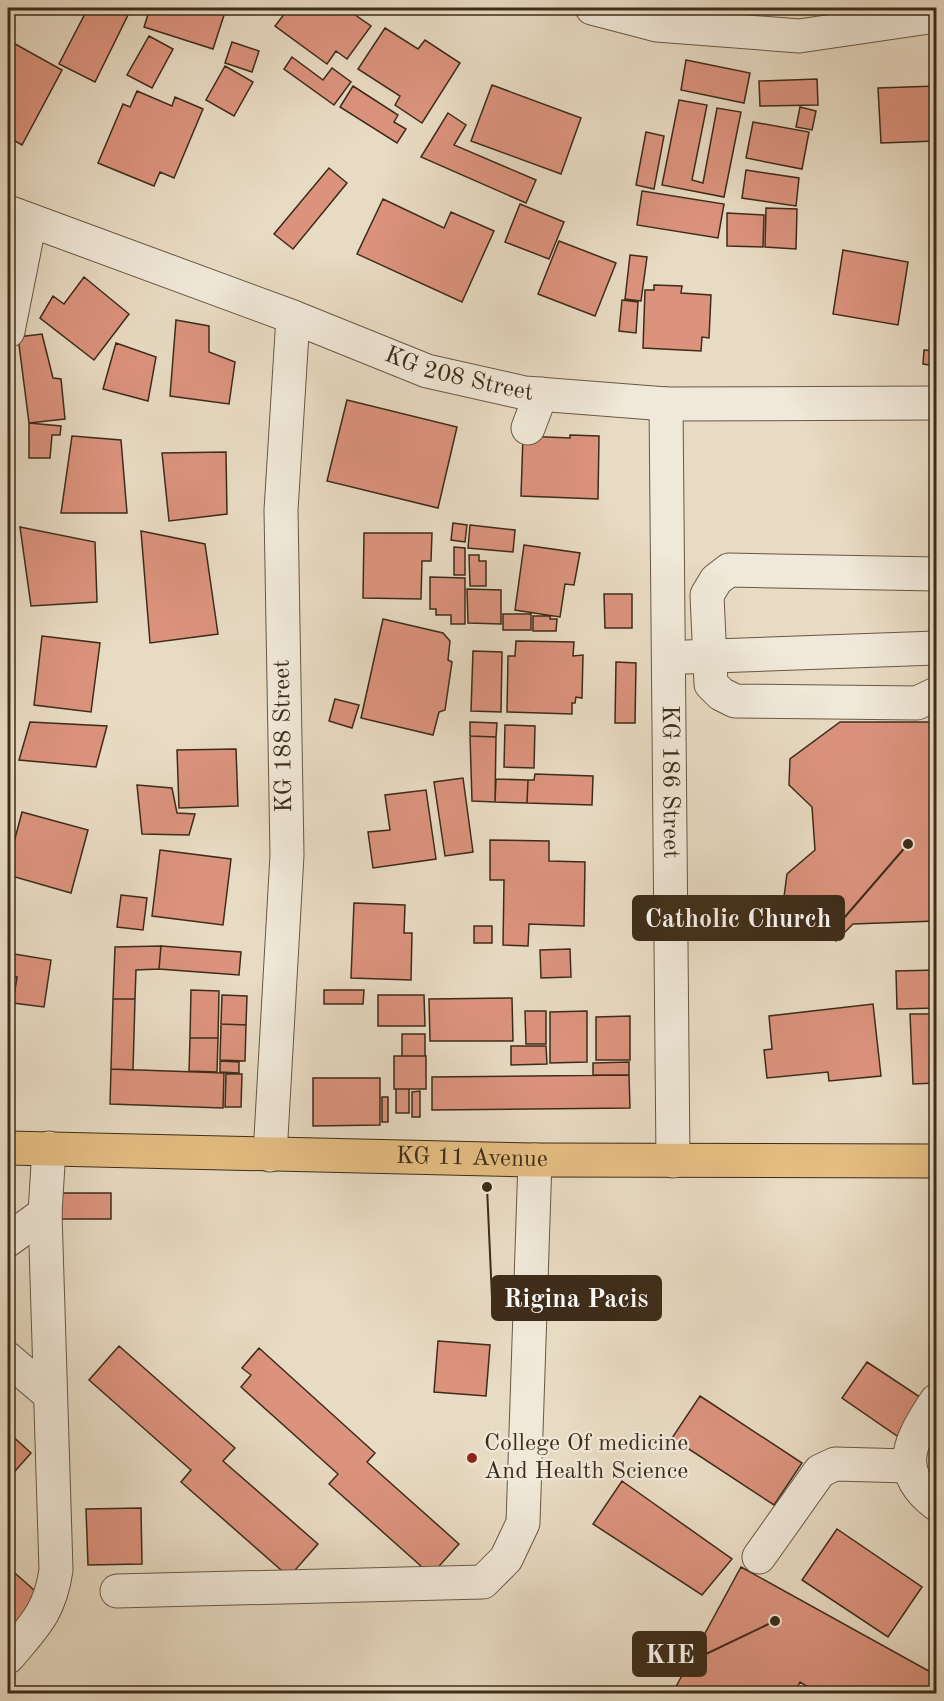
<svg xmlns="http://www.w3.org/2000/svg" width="944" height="1701" font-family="'Old Standard TT',serif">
	<rect width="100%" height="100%" fill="#e8dbc3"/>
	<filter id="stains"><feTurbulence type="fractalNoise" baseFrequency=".00333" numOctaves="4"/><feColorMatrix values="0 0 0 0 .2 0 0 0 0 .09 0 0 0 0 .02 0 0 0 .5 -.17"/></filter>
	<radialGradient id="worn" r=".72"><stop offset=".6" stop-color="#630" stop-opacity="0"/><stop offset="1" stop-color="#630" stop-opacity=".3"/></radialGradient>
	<path fill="#dc937e" stroke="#3d2c19" stroke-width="1.5" d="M88 8H119L129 13 95 82 59 64Z
		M150 8H220L226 9 213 49 144 27Z
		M289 8H345L371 26 347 59 336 51 327 64 275 26Z
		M385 28 418 49 425 40 460 63 422 123 395 105 400 96 358 69Z
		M149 36 173 49 152 88 127 75Z
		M8 40 62 70 22 145 8 137Z
		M232 42 259 51 252 72 225 63Z
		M292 57 323 80 332 68 351 82 334 105 284 69Z
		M686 60 750 73 744 103 681 90Z
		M225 66 253 82 234 116 206 100Z
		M817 79 818 105 760 106 759 81Z
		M492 85 581 118 561 174 471 141Z
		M353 86 398 115 394 122 406 129 397 143 340 107Z
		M936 86V141L881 143 878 88Z
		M137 91 172 106 175 97 203 109 174 178 160 172 154 186 98 163 123 104 130 107Z
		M679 100 707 105 692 180 703 183 717 108 741 112 724 197 662 185Z
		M800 107 816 111 812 130 796 127Z
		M448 113 466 125 454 145 536 180 526 203 421 157Z
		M753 122 809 132 802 169 746 158Z
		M646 132 664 136 654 189 636 185Z
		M329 168 347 183 293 249 274 234Z
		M746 170 799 178 796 206 742 198Z
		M642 191 724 204 718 238 637 225Z
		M383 199 444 228 451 212 494 231 462 302 357 254Z
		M520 204 564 222 549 259 505 242Z
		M766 208 797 209 796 249 765 247Z
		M727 213 764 215 763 247 727 246Z
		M559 241 616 263 595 316 538 294Z
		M843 250 908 262 898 325 833 314Z
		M630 255 647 257 641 301 625 299Z
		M84 277 129 314 94 360 40 318 53 296 64 304Z
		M654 285 682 286 681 293 711 295 709 338 702 337 701 351 643 348 645 290H654Z
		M622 300 638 302 636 333 619 331Z
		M935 316H936V348H932Z
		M176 320 209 326V352L235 362 229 404 170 396Z
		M42 334 53 378 61 379 65 419 29 423 18 337Z
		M116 343 156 357 148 401 103 389Z
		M924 350 936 351V366L923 364Z
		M347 400 457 427 438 508 327 481Z
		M29 423 61 426 60 435H52L50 458H29Z
		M570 435 599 436 598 499 521 496 523 436 570 438Z
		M72 436 121 440 127 513H61Z
		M226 452 227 514 169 521 162 453Z
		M453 523 467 525 465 542 451 540Z
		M470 525 515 530 513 552 468 548Z
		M20 527 95 542 97 602 31 606Z
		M141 531 205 544 218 634 150 643Z
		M364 533H432L431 561H422L421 599 363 598Z
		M524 545 580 553 574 585 565 584 560 617 515 610Z
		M454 547 465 548V575H454Z
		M469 555H479V561H486V586H470Z
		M430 577 465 578V624H451V615H436V609H430Z
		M467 589 501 590V624L468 623Z
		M604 594H632V628H605Z
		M503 614H531V630H503Z
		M533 616H550V619H557L556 631H533Z
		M383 619 443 633 450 641 448 660 452 662 445 710 439 712 433 735 361 718Z
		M42 636 100 643 91 712 34 705Z
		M516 641 574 642 573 656 583 655 582 698 576 697 575 703H572V714L507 712 508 656H515Z
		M473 651 502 652 501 712 471 711Z
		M616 662 636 663 635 723H615Z
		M335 699 359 705 352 728 329 721Z
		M30 722 107 726 96 767 19 760Z
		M470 722 497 723 496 737 470 736Z
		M840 722H936V921L853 924 836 941 784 897 787 874 815 850 812 807 789 785 790 759Z
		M505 725 535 726 534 768 504 767Z
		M470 736 496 737 495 802 472 801Z
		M236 749 238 806 179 808 177 750Z
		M535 774 593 776 592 805 527 803 528 780H534Z
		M463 778 473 852 445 856 434 782Z
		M496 779 528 780 527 803 495 802Z
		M137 785 172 788 177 813 195 814 189 835 142 834Z
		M426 790 436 859 373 868 368 832 390 830 385 795Z
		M22 812 88 830 71 893 8 875V865Z
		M490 840 549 841V861L585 862 584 926 529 924 528 946 503 945 504 880H490Z
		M160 850 231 859 223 925 152 916Z
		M121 895 147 898 143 930 117 927Z
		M354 903 405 905 404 933H412L411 980 351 978Z
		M474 926H492V943H474Z
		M161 946 159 969 136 970 135 999H113L115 947Z
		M161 946 241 952 239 975 159 969Z
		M570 949 571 977 541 978 540 950Z
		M8 953 51 960 44 1007 13 1003 17 977 8 976Z
		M936 970V1008L897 1009 896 971Z
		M191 990 219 991 218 1038H190Z
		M324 990H364L363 1004H324Z
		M222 995 247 996 246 1025 221 1024Z
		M378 995H424L425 1026H378Z
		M512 998 513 1041H430L429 999Z
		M113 999H135L133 1070 111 1069Z
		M873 1004 881 1076 829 1081 828 1072 767 1078 764 1050 772 1049 769 1016Z
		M525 1011H546V1044H526Z
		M587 1011V1062L550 1063V1012Z
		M910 1014H936V1083L913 1084Z
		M630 1016V1060H596V1017Z
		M221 1024 246 1025 245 1061 220 1060Z
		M402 1034H425V1056H402Z
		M190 1038H218L217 1072 189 1071Z
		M511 1046H546L547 1064 511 1065Z
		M394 1056H426V1089H394Z
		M220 1061 239 1062V1073L220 1072Z
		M629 1062V1075H593V1063Z
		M111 1069 224 1073 223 1108 110 1104Z
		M226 1074H242L241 1107H225Z
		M629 1075 630 1108 432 1110V1077Z
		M313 1078H380V1125L313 1126Z
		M396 1089H409V1113H396Z
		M420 1091V1117H412V1092Z
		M382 1097H388V1122H382Z
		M55 1193H111V1219H56Z
		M438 1341 490 1345 486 1396 434 1392Z
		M119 1346 235 1448 223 1461 318 1544 289 1577 181 1482 191 1470 89 1380Z
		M259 1348 375 1453 367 1462 459 1544 431 1575 329 1484 338 1474 241 1387 251 1375 242 1368Z
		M867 1362 926 1401 900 1438 842 1398Z
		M700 1396 802 1463 774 1505 672 1438Z
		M8 1432 31 1453 8 1479Z
		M622 1481 732 1559 702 1595 593 1524Z
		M141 1508 142 1564 88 1565 86 1509Z
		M837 1529 922 1587 888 1637 802 1580Z
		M8 1567 42 1597 8 1635Z
		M741 1567 936 1675V1694H820L800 1682 794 1694H672Z"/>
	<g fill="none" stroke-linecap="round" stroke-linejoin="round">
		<g stroke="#685844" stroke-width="35">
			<g id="minor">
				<path d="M592 8 657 25 799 36 936 16"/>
				<path id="s1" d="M8 212 293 317 427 371 525 393 666 404 936 403"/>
				<path d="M8 331 30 221"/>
				<path id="s2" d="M666 404 673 1161"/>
				<path d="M528 428 541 394"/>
				<path d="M936 574 729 570 716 580 707 595 711 684 721 694 735 701 917 703 936 694"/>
				<path d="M686 657 936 648"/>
				<path d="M270 1155 287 855 281 510 293 317"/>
				<path d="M8 1240 45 1213"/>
				<path d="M8 1359 49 1394"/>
				<path d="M936 1401C911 1439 892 1470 936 1504"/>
				<path d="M759 1557 820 1471 835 1464 909 1466"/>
				<path d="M117 1591 483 1582 506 1559 523 1523 535 1160"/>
				<path d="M8 1657C34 1626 50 1612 56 1570L45 1213 49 1148"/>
			</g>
		</g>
		<g stroke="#3d2c19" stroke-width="35">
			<g id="major">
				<path id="s3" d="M8 1148 535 1160 936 1161"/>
			</g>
		</g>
		<use href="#minor" stroke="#f0e8d8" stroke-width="33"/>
		<use href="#major" stroke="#e4be82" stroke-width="33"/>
	</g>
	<circle fill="#8f2418" stroke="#f0e8d8" stroke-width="2" cx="472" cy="1458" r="6"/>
	<g text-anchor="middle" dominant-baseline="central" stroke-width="4.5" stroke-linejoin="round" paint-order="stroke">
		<g font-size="24" fill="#3d2c19" stroke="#f0e8d8">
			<text stroke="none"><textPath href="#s1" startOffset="480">KG 208 Street</textPath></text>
			<text transform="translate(284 736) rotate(-91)">KG 188 Street</text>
			<text stroke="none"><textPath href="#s2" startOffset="378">KG 186 Street</textPath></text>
			<text stroke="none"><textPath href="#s3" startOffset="464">KG 11 Avenue</textPath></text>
		</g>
		<g font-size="24" fill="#3d2c19" stroke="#f0e8d8" text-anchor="start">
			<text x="484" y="1444">College Of medicine<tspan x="484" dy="28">And Health Science</tspan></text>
		</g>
	</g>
	<path fill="none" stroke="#3d2c19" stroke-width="2" d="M908 844L844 918M487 1187L492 1298M775 1621L706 1654"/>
	<g fill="#3d2c19" stroke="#f0e8d8" stroke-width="2">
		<circle cx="908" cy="844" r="6"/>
		<circle cx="487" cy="1187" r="6"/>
		<circle cx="775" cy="1621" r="6"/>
	</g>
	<g fill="#3d2c19" stroke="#3d2c19" stroke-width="2">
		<rect x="633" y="896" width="211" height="44" rx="6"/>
		<rect x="492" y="1276" width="169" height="44" rx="6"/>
		<rect x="633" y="1632" width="73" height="44" rx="6"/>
	</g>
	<g font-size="26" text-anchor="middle" font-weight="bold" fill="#fff">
		<text x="738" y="927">Catholic Church</text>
		<text x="576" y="1307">Rigina Pacis</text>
		<text x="670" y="1663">KIE</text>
	</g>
	<rect width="944" height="1701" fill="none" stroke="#e8dbc3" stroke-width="30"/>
	<rect x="9" y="9" width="926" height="1683" fill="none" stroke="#3d2c19" stroke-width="3"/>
	<rect x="15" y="15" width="914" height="1671" fill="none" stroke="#3d2c19" stroke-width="1.5"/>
	<rect width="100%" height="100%" filter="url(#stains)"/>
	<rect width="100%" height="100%" fill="url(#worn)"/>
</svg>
